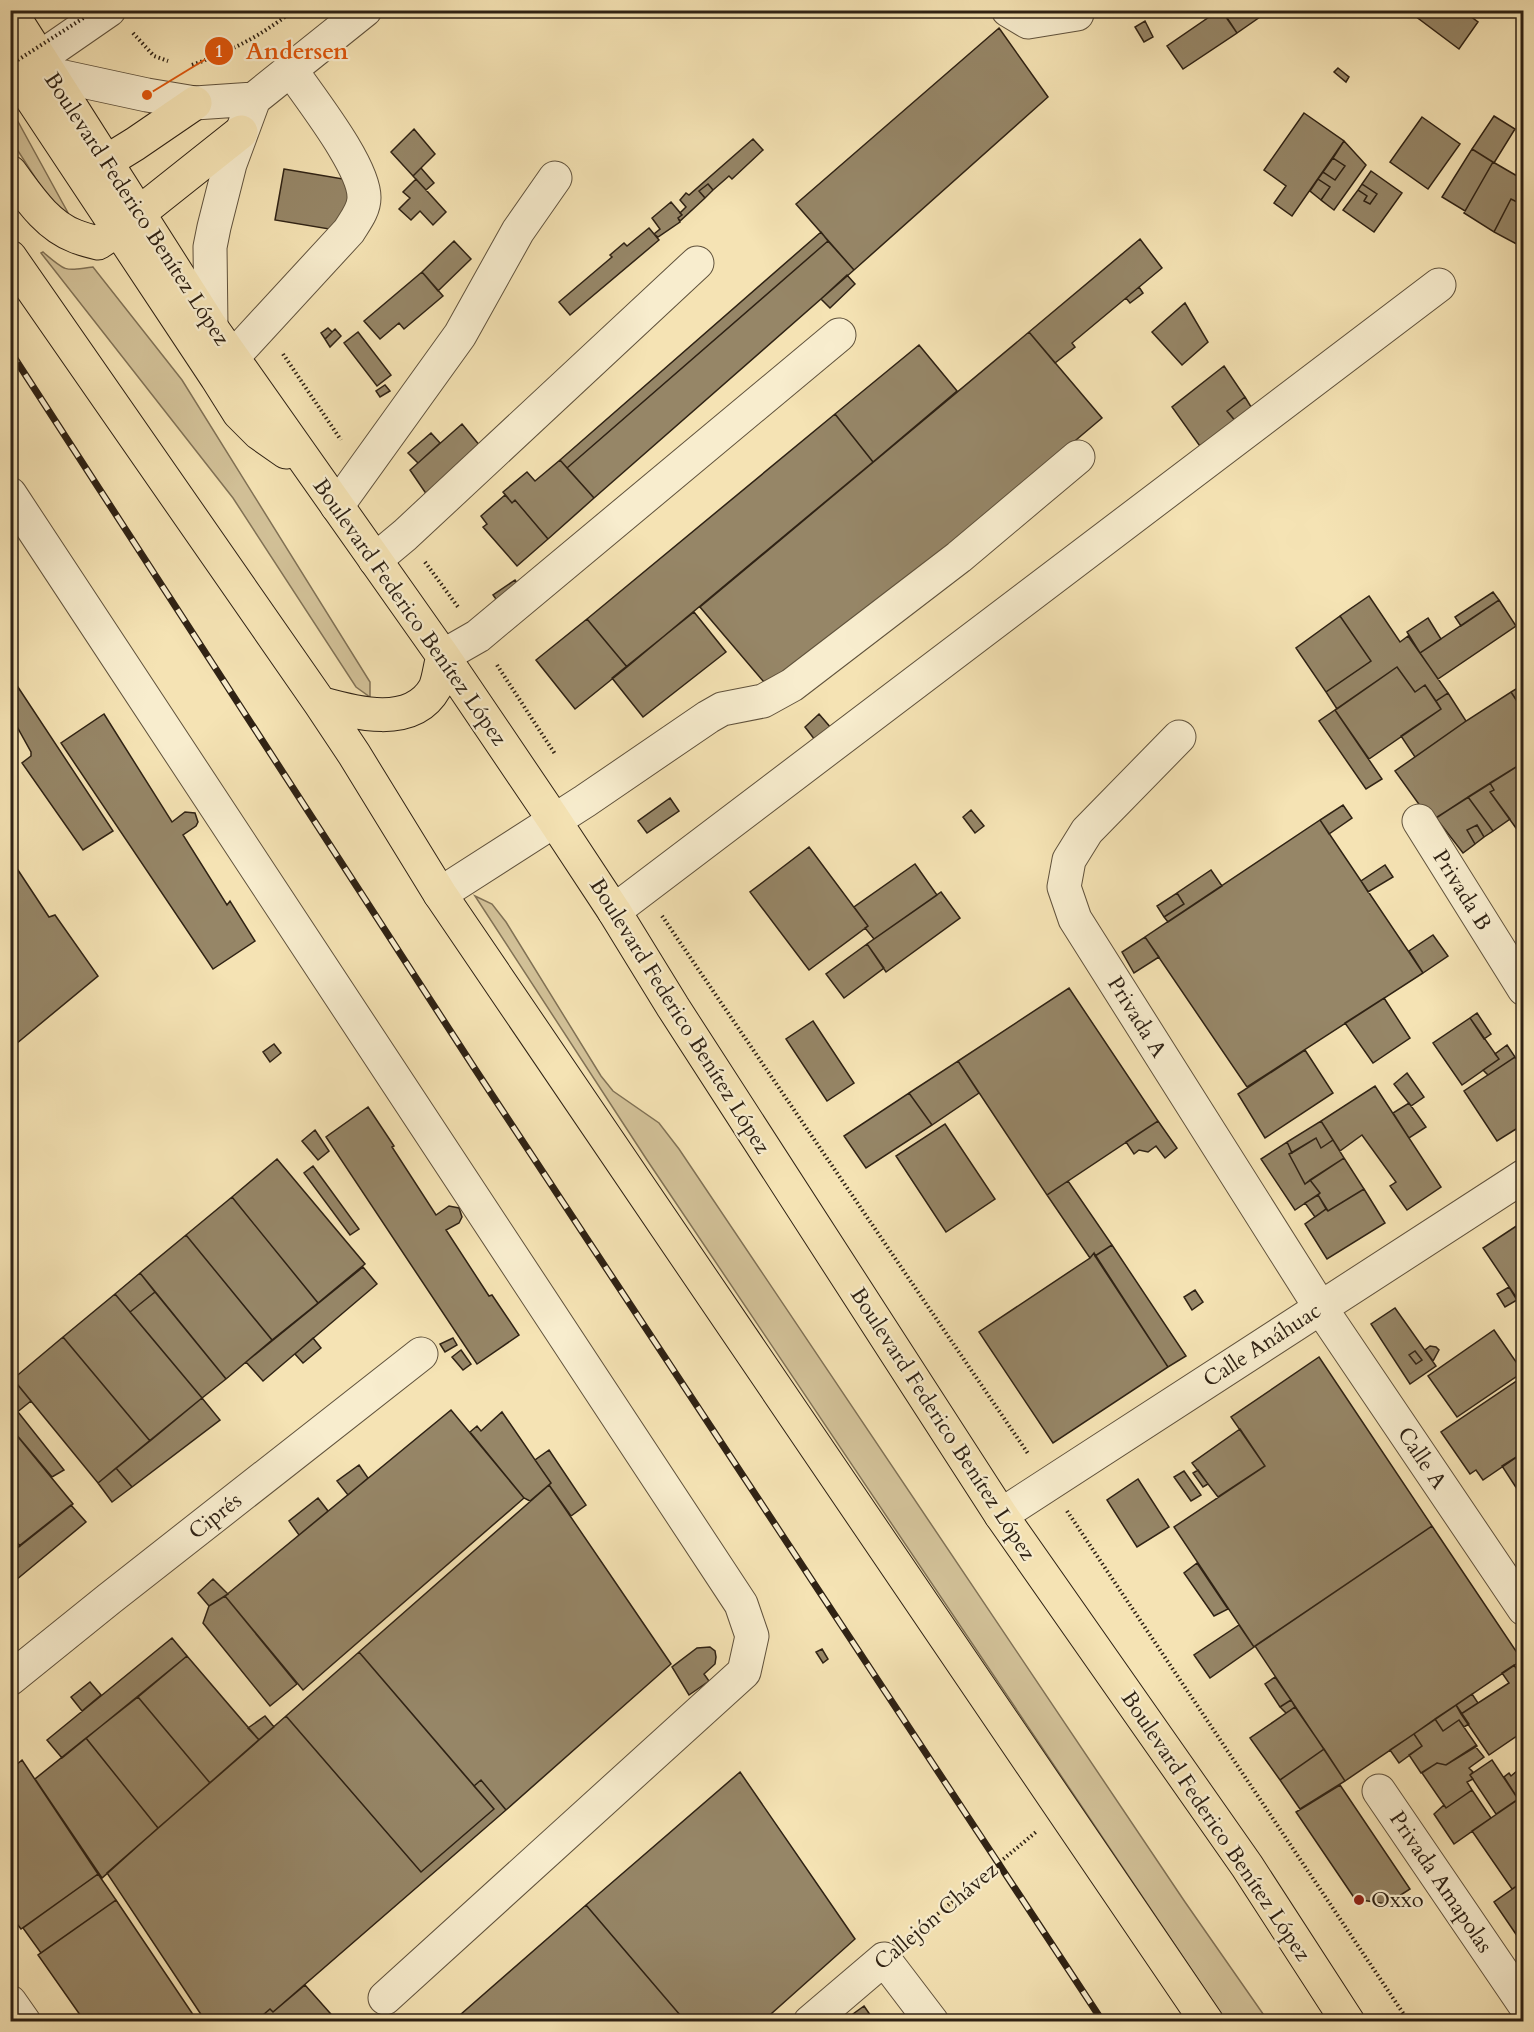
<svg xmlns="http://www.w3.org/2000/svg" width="1534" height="2032" font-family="Cardo,serif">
	<rect width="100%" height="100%" fill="#f5e3b4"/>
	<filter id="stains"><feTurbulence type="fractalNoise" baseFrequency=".00333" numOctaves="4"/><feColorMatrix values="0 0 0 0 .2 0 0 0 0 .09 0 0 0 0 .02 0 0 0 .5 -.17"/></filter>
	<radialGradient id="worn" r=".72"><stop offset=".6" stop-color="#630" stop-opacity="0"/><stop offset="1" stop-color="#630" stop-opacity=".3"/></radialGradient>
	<path fill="#d3c299" stroke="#817256" stroke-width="1.5" d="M10 107 72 220 47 196 11 140Z
		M43 252C66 272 64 271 93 267L182 380 370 682V697L356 687 233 498 41 253Z
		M475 896 492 904 506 922 601 1076 613 1091 659 1123 679 1149 1185 1902 1268 2021H1226L647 1160Z"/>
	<path fill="#968667" stroke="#2f2214" stroke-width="1.5" fill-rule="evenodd" d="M1214 10H1222L1237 33 1183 69 1167 46 1209 17 1208 15Z
		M1228 10H1270L1237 33 1223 13Z
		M1407 10H1462L1478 22 1459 49Z
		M1145 21 1153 37 1144 42 1135 27Z
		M999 28 1048 97 854 270 796 204Z
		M1338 68 1349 77 1346 82 1334 72Z
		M1304 113 1344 141 1292 216 1274 203 1286 186 1264 170Z
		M1494 116 1515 129 1494 163 1472 149Z
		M1422 117 1460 144 1428 189 1390 162Z
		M414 129 435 154 413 176 391 152Z
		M753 139 763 150 732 179 729 176 713 190 708 184 699 191 705 198 680 221 678 218 682 215 680 213 686 207 680 200 686 193 689 195Z
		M1344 141 1366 165 1334 210 1321 200 1330 187 1318 179 1323 172 1335 180 1345 166 1333 158Z
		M1472 149 1493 162 1465 211 1442 197Z
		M1333 158 1345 166 1335 180 1323 172Z
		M1493 162 1524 180V191L1517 202 1511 199 1494 232 1464 213Z
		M421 168 434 183 426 190 413 176Z
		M284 169 367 183 359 234 275 220Z
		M1371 171 1402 193 1374 232 1343 210 1358 190 1367 196 1364 201 1370 204 1377 194 1362 184Z
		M416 179 446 212 433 225 420 211 411 220 399 209 410 198 403 192Z
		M1318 179 1330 187 1321 200 1310 191Z
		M708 184 713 190 705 198 699 191Z
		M1362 184 1377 194 1370 204 1364 201 1367 196 1358 190Z
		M1524 191V248L1494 232 1511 199 1517 202Z
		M671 202 682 215 678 218 680 222 658 237 654 234 660 229 652 218Z
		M649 228 659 240 570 315 559 302 612 257 610 255 624 243 627 246Z
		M821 232 828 241 567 468 560 460Z
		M1140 239 1162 268 1072 343 1075 347 1055 363 1029 332Z
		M454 241 471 259 438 291 422 272Z
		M828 241 854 270 594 498 567 468Z
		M422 272 443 296 404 329 399 323 380 339 364 321Z
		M847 275 855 284 830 308 821 299Z
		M1139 287 1143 293 1130 303 1126 298Z
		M1185 303 1208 342 1182 365 1152 332Z
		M328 328 332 332 325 339 321 333Z
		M335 329 341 336 330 347 325 339Z
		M358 332 391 375 377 386 344 343Z
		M1029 332 1102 418 775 695 700 607Z
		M919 345 957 391 873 462 835 414Z
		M1224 366 1245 397 1227 411 1237 423 1202 449 1172 407Z
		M385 385 390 391 380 397 376 391Z
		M1245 397 1253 410 1237 423 1227 411Z
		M835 414 873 462 627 667 587 619Z
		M462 424 485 452 429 498 410 470Z
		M431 433 440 443 418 463 408 453Z
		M560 460 594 498 548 539 515 500 512 503 503 492 527 472 535 481Z
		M505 495 512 503 515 500 548 539 517 566 483 527 487 524 481 516Z
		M515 580 525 595 504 610 493 595Z
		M1493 592 1499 600 1461 626 1455 617Z
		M1369 596 1400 642 1408 636 1448 693 1436 701 1425 685 1415 692 1397 667 1337 709 1326 692 1371 661 1340 616Z
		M1499 600 1516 626 1438 679 1420 653Z
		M694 612 726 652 643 717 612 678Z
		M1340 616 1371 661 1326 692 1296 648Z
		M1428 618 1441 639 1420 653 1407 632Z
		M587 619 627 667 575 709 536 660Z
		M1397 667 1415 692 1425 685 1441 709 1369 759 1335 710Z
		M10 675 113 831 83 850 22 763 31 756V752L10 714Z
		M1524 684V712L1511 692Z
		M1511 692 1524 712V762L1431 821 1395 771 1466 721Z
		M1448 693 1466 721 1415 757 1401 736 1441 709 1436 701Z
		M1335 710 1382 779 1366 789 1319 721Z
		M104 714 172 822 185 812 195 813 198 822 196 826 183 835 227 905 230 901 255 941 213 969 61 743Z
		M819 714 831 728 815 740 805 727Z
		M1524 762V834L1521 835 1490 792 1494 790 1490 783Z
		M1490 783 1494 790 1490 792 1510 819 1493 831 1468 797Z
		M1468 797 1493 831 1484 837 1477 825 1467 830 1475 844 1463 853 1436 818Z
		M670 798 679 811 647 833 638 821Z
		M1343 805 1352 818 1329 834 1320 820Z
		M971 810 984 826 975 833 963 817Z
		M1320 820 1423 973 1247 1087 1145 937Z
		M1477 825 1484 837 1475 844 1467 830Z
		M809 847 868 926 809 970 750 892Z
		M10 858 49 917 55 915 98 976 10 1049Z
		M915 864 937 895 874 939 865 928 868 926 854 907Z
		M1385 865 1393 877 1368 892 1361 881Z
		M1211 870 1222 886 1168 922 1164 917 1184 904 1177 893Z
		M941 892 960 918 886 972 867 944Z
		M1177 893 1184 904 1164 917 1157 906Z
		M1433 935 1448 956 1423 973 1409 951Z
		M1145 937 1159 957 1134 973 1122 952Z
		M867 944 884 968 844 998 826 974Z
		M1069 988 1158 1121 1047 1195 958 1061Z
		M1384 998 1410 1038 1373 1063 1345 1023Z
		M1477 1013 1491 1034 1484 1039 1470 1018Z
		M1470 1018 1499 1059 1462 1085 1433 1043Z
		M813 1021 854 1083 827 1101 786 1039Z
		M274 1044 281 1053 270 1062 263 1052Z
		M1507 1045 1515 1057 1488 1075 1483 1070 1499 1059 1495 1054Z
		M1305 1050 1333 1093 1265 1138 1238 1094Z
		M1515 1057 1524 1069V1124L1497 1141 1464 1091Z
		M958 1061 979 1093 932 1125 909 1093Z
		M1407 1073 1424 1097 1411 1106 1394 1084Z
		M1375 1086 1441 1187 1407 1210 1390 1186 1396 1182 1362 1135 1340 1151 1321 1121Z
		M909 1093 932 1125 866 1168 844 1136Z
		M1409 1103 1426 1127 1409 1138 1393 1113Z
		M368 1107 394 1146 392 1147 436 1215 449 1206 459 1208 462 1217 459 1223 446 1230 489 1296 492 1295 519 1335 477 1364 326 1137Z
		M1158 1121 1177 1148 1165 1158 1156 1146 1148 1152 1139 1150 1134 1154 1126 1142Z
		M1321 1121 1333 1140 1321 1148 1316 1138 1292 1153 1287 1142Z
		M945 1124 995 1199 946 1232 896 1156Z
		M315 1130 329 1151 318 1160 302 1141Z
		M1316 1138 1321 1148 1333 1140 1344 1158 1305 1184 1289 1154Z
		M1287 1142 1292 1153 1289 1154 1305 1184 1310 1180 1320 1193 1295 1210 1261 1159Z
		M1344 1158 1364 1189 1328 1211 1318 1195 1320 1193 1310 1180Z
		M277 1159 365 1264 318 1303 232 1197Z
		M313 1166 359 1229 350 1235 304 1173Z
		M1068 1181 1112 1245 1095 1256 1094 1253 1090 1258 1047 1195Z
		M1364 1189 1385 1223 1327 1259 1305 1224 1326 1209 1328 1211Z
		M1318 1195 1326 1209 1315 1217 1305 1203Z
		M232 1197 318 1303 272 1340 186 1235Z
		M1524 1221V1309L1483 1248Z
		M186 1235 272 1340 226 1379 140 1273Z
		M1112 1245 1186 1356 1168 1367 1095 1256Z
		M1094 1253 1168 1367 1053 1443 979 1332 1090 1258Z
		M363 1267 377 1284 263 1381 246 1362Z
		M140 1273 155 1292 130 1312 115 1294Z
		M1509 1287 1517 1300 1505 1307 1497 1294Z
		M1195 1290 1203 1302 1192 1310 1184 1297Z
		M155 1292 226 1379 202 1398 130 1312Z
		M115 1294 202 1398 150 1441 63 1337Z
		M1395 1308 1436 1366 1410 1384 1371 1324ZM1415 1351 1422 1360 1416 1364 1409 1355Z
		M1494 1330 1523 1372 1457 1417 1428 1376Z
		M63 1337 150 1441 98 1483 13 1379Z
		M313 1338 321 1348 303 1363 295 1354Z
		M453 1338 457 1345 445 1352 440 1344Z
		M1430 1346 1436 1347 1439 1350 1433 1361 1425 1350Z
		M461 1350 471 1364 463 1370 452 1357Z
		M1415 1351 1422 1360 1416 1364 1409 1355Z
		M1319 1357 1432 1526 1254 1647 1174 1527 1265 1466 1231 1417Z
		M1524 1376V1452L1483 1480 1476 1470 1470 1474 1441 1432Z
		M13 1379 31 1401 10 1418V1381Z
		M202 1398 220 1420 132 1487 116 1468Z
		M451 1410 524 1498 303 1690 225 1596Z
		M18 1412 64 1470 52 1477 10 1427V1418Z
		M502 1412 551 1483 530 1501 524 1498 470 1432 477 1426 481 1431Z
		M10 1427 73 1504 20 1546 10 1534Z
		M1240 1429 1265 1466 1218 1497 1192 1463Z
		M549 1450 586 1505 571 1516 549 1485 551 1483 535 1460Z
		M1524 1452V1508L1521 1495 1502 1466Z
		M359 1465 368 1478 348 1495 337 1481Z
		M116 1468 132 1487 112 1502 98 1483Z
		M1198 1470 1208 1484 1203 1487 1193 1473Z
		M1184 1471 1201 1495 1191 1501 1174 1477Z
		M1138 1479 1169 1527 1137 1547 1107 1500Z
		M549 1485 671 1664 506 1810 481 1780 474 1786 359 1652Z
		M318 1498 328 1511 299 1535 289 1521Z
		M71 1505 86 1522 10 1585V1553Z
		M1432 1526 1522 1660 1345 1781 1255 1646Z
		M10 1534 20 1546 10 1553Z
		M1197 1563 1228 1609 1214 1616 1184 1573Z
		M213 1579 228 1594 209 1606 198 1593Z
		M225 1596 297 1684 270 1706 203 1623 209 1606Z
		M1239 1625 1254 1647 1210 1678 1194 1655Z
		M172 1638 187 1656 62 1758 47 1740Z
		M710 1647 715 1651 716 1657 715 1664 704 1674 709 1681 689 1695 672 1667 697 1648Z
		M822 1649 828 1659 823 1663 816 1652Z
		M359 1652 494 1809 421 1872 286 1716Z
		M187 1656 259 1740 210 1783 138 1697Z
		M1514 1665 1524 1680V1731L1489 1755 1461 1714 1509 1683 1502 1673Z
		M1275 1677 1291 1700 1280 1707 1265 1684Z
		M90 1682 101 1695 82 1711 71 1697Z
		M1472 1694 1478 1703 1461 1714 1456 1705Z
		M138 1697 210 1783 158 1828 86 1738Z
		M1291 1700 1295 1707 1286 1713 1280 1707Z
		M1456 1705 1469 1724 1464 1727 1459 1720 1443 1731 1435 1719Z
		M1295 1707 1324 1749 1280 1780 1250 1738Z
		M265 1716 274 1727 259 1740 248 1728Z
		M286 1716 421 1872 494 1809 474 1786 481 1780 506 1810 273 2012 270 2009 255 2022H206L107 1873Z
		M1435 1719 1443 1731 1459 1720 1477 1746 1446 1765 1437 1763 1421 1773 1409 1755 1422 1746 1414 1734Z
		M1414 1734 1422 1746 1399 1763 1390 1750Z
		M86 1738 158 1828 102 1878 35 1779Z
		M1475 1746 1484 1757 1469 1768 1473 1772 1470 1775 1473 1779 1467 1782 1472 1790 1446 1808 1422 1773 1437 1763 1446 1765Z
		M1324 1749 1345 1781 1300 1809 1280 1780Z
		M22 1760 98 1874 21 1929 10 1915V1770Z
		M1492 1760 1518 1799 1496 1814 1470 1775Z
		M1524 1765V1795L1518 1799 1504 1777 1509 1773 1511 1776Z
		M740 1772 855 1939 762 2022H686L586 1905Z
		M1340 1785 1410 1889 1387 1904 1355 1899 1296 1812Z
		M1472 1790 1491 1818 1454 1844 1434 1814 1444 1805 1446 1808Z
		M1524 1795V1813L1516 1801Z
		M1516 1801 1524 1813V1881L1512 1889 1472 1831Z
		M98 1874 116 1900 41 1953 23 1928Z
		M1524 1881V1946L1494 1902Z
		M116 1900 198 2022H85L38 1955Z
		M586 1905 686 2022H452Z
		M305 1985 338 2022H255L270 2009 273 2012Z
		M864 2006 875 2022H842Z"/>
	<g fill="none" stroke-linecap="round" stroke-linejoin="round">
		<g stroke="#60523c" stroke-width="35">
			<path id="minor" d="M1008 10 1028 22 1077 14
				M41 57 109 10
				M50 74 147 95 195 103 254 99
				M211 327 210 247 214 227 230 164 254 99 365 10
				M232 358 349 231C355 221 364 210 364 198 365 167 310 98 291 70
				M10 494 741 1604 752 1636 744 1672 385 1998
				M337 506 460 335 518 231 555 178
				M375 560 405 535 697 263
				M443 656 478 636 839 335
				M1179 737 1087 831 1069 860 1064 887 1075 919 1320 1307 1524 1609
				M1419 821 1524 989
				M440 894 585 801 708 717 722 709 763 701 792 685 959 557 1078 457
				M614 911 1439 285
				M1001 1515 1524 1176
				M10 1679 109 1599 421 1354
				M1379 1791 1524 2004
				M10 2002 24 2022
				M810 2022 884 1959 932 2022"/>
		</g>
		<g stroke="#2f2214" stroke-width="35">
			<path id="major" d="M10 11 211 327 443 656 554 820 614 911 673 1007 1001 1515 1247 1866 1348 2022
				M10 66 217 378 239 413 259 433 286 452
				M10 172C28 196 46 225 75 236 82 239 90 241 98 243L119 229 241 132
				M88 173 135 144 195 103
				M10 257 320 703 354 754 440 894 1207 2022
				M320 703C355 713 412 729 435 688 439 679 440 666 443 656"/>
		</g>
		<path stroke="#2f2214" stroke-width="4" stroke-dasharray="1.5 3" stroke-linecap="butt" d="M133 33 154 56 168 61
			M192 65C233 50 259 37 294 10
			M283 354 341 440
			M425 562 458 607
			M497 665 555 754
			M662 916 1029 1455
			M1067 1511 1409 2022
			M910 1937 1036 1832"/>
		<use href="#minor" stroke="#f8edce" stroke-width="33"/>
		<use href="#major" stroke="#f5e3b4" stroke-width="33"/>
		<g stroke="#2f2214" stroke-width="7">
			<path id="rail" d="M10 351 473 1066 1103 2022"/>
		</g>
		<use href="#rail" stroke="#f8edce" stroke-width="4.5" stroke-dasharray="14" stroke-linecap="butt"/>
		<path stroke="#2f2214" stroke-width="4" stroke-dasharray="1.5 3" stroke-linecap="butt" d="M10 65 96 10"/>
	</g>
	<circle fill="#8f2418" stroke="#f8edce" stroke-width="2" cx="1359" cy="1900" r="6"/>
	<g text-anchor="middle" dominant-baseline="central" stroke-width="4.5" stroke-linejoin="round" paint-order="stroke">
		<g font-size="22" fill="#2f2214" stroke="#f8edce">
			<text transform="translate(137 209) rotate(57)">Boulevard Federico Benítez López</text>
			<text transform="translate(410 612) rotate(55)">Boulevard Federico Benítez López</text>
			<text transform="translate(1462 890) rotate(58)">Privada B</text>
			<text transform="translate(680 1016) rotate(58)">Boulevard Federico Benítez López</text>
			<text transform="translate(1137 1017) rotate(58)">Privada A</text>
			<text transform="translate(1262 1345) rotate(-33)">Calle Anáhuac</text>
			<text transform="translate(943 1424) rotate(57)">Boulevard Federico Benítez López</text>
			<text transform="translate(1422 1458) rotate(56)">Calle A</text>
			<text transform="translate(215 1516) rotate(-38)">Ciprés</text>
			<text transform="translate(1216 1826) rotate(56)">Boulevard Federico Benítez López</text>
			<text transform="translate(1441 1882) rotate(56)">Privada Amapolas</text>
			<text transform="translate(936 1916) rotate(-40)">Callejón Chávez</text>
		</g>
		<g font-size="22" fill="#2f2214" stroke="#f8edce" text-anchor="start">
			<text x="1371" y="1900">Oxxo</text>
		</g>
	</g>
	<path fill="none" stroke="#df560c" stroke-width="2" d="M147 95L219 51"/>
	<g fill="#df560c" stroke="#f8edce" stroke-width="2">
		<circle cx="147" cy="95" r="6"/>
		<circle cx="219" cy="51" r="15"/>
	</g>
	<g font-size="18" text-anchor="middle" font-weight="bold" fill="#fff">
		<text x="219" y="57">1</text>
	</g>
	<g font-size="24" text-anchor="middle" font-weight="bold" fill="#df560c" stroke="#f8edce" stroke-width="4.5" stroke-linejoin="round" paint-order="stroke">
		<text x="297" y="59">Andersen</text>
	</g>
	<rect width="1534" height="2032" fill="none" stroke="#f5e3b4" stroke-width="36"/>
	<rect x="12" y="12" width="1510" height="2008" fill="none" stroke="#2f2214" stroke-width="3"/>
	<rect x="18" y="18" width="1498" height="1996" fill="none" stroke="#2f2214" stroke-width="1.5"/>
	<rect width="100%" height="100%" filter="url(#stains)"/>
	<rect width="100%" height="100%" fill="url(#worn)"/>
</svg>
